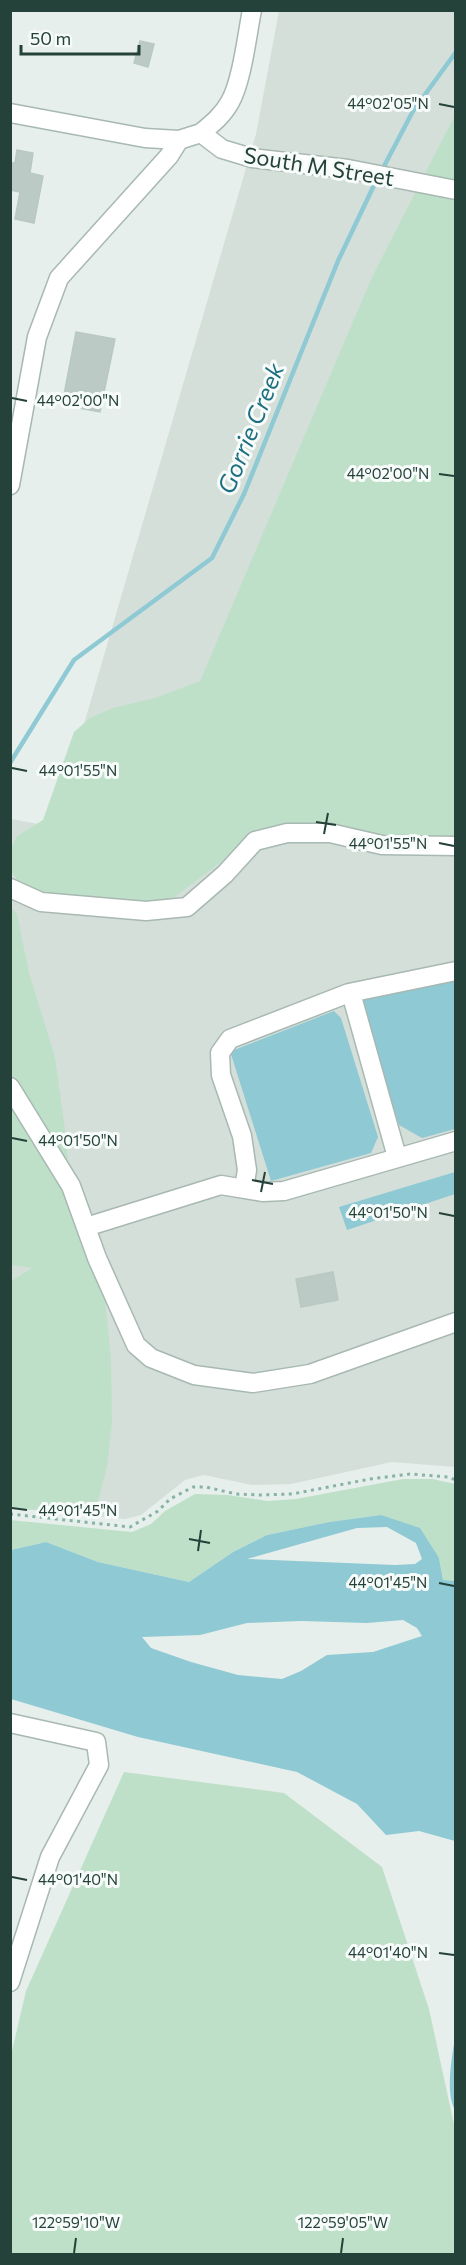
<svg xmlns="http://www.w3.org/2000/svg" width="466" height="2265" font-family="Commissioner,sans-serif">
	<rect width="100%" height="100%" fill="#e6efeb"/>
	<path fill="#d4dfda" d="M279 11H455V1467L392 1462 291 1484 252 1485 204 1475 185 1480 141 1515 125 1519 11 1508V819L54 827 256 134Z"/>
	<path fill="#bfe0c8" d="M455 115V849L390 837 302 827 241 847 168 902 129 903 25 891 11 871 10 852 17 836 43 820 74 732 90 718 113 708 155 698 200 681 372 277Z
		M10 907 17 914 29 973 55 1057 66 1137 72 1211 104 1289 111 1359 112 1423 107 1467 94 1517 11 1507V1281L32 1268 11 1265Z
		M403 1479H433L455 1484V1581L443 1580 439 1558 381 1515 329 1522 267 1535 233 1552 189 1582 98 1562 46 1542 11 1550 10 1520 132 1532 151 1524 165 1511 195 1494 227 1495 268 1501 296 1499Z
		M124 1772 284 1793 382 1867 429 2009 455 2129V2254H11V2055L26 1991Z"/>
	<path fill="#8ec9d4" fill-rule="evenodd" d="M455 980V1129L422 1138 399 1125 361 1003 368 997Z
		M334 1011 341 1018 378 1137 371 1153 271 1181 231 1054 234 1050Z
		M455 1172V1194L347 1230 339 1207Z
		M381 1515 420 1528 439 1558 443 1580 455 1581V1841L419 1831 386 1835 357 1804 297 1772 138 1737 11 1699V1550L46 1542 98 1562 189 1582 233 1552 267 1535 329 1522ZM387 1527 416 1543 422 1559 415 1564 395 1565 247 1559 357 1528ZM403 1620 417 1628 422 1636 373 1652 327 1655 301 1671 282 1679 238 1675 191 1662 151 1648 142 1637 200 1635 247 1623 301 1621 367 1623Z
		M455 2038V2110C445 2093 452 2057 455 2038Z"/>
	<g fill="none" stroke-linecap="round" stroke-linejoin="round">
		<path stroke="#8ec9d4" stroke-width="4.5" d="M381 172 413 111 456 52
			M10 763 74 660 212 558 244 494 338 261 377 179"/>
	</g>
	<path fill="#bbcac4" stroke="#b8c9c2" stroke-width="1.5" d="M140 41 154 44 148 67 134 63Z
		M17 150 33 153 30 173 43 176 34 223 15 219 20 192 10 190V163H15Z
		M76 332 115 339 100 412 62 405Z
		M333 1272 338 1300 301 1307 296 1279Z"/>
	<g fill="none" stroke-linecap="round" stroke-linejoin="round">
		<g stroke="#a8b8b2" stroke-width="21">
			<path id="minor" d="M10 113 145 138 179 140 201 133 222 149 252 158 348 169 456 190
				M201 133C212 124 223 115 230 102 242 81 247 35 252 10
				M10 485 37 337 59 278 169 156 179 140
				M10 888 41 902 146 911 187 907 225 874 255 841 287 833H330L382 845 456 846
				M351 993 397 1157
				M10 1087 71 1186 97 1258 136 1345 151 1358 194 1375 253 1383 310 1374 456 1322
				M244 1188 247 1170 242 1136 221 1075 220 1053 230 1039 349 993 456 971
				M86 1227 221 1185 263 1192 284 1191 456 1141
				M10 1723 96 1742 99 1765 50 1857 10 1982"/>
		</g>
		<path stroke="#86b3a5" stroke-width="3" stroke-dasharray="3 4.5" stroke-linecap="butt" d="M10 1514 130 1527 158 1511 170 1499 193 1487H206L236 1494 261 1495 292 1494 370 1479 410 1474 448 1477 456 1480"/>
		<use href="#minor" stroke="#fff" stroke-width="18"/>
	</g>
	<path fill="none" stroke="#24423a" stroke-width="2" d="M439 104 454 107M12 398 27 401M439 474 454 476M12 768 27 771M316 822 336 825M324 834 328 813M439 843 454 846M12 1138 27 1141M252 1180 273 1184M261 1192 265 1172M439 1213 454 1216M12 1508 27 1510M189 1539 210 1543M198 1551 201 1530M439 1583 454 1586M12 1877 27 1880M439 1953 454 1955M74 2253 76 2238M341 2253 343 2238"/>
	<g text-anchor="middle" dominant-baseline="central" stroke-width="6" stroke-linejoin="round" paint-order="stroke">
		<g font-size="22" fill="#24423a" stroke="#f7fbf9">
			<text transform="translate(319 166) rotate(9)">South M Street</text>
		</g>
		<g font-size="24" font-style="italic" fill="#1c6f80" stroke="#f7fbf9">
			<text transform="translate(250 428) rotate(-68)">Gorrie Creek</text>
		</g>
	</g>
	<g font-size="15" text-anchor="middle" fill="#24423a" stroke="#f7fbf9" stroke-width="6" stroke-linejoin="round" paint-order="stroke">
		<text x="388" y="109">44°02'05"N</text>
		<text x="78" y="406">44°02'00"N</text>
		<text x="388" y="479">44°02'00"N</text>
		<text x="78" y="776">44°01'55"N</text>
		<text x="388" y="849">44°01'55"N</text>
		<text x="78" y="1146">44°01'50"N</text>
		<text x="388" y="1218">44°01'50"N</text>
		<text x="78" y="1516">44°01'45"N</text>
		<text x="388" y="1588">44°01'45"N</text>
		<text x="78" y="1885">44°01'40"N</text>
		<text x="388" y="1958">44°01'40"N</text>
		<text x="76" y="2228">122°59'10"W</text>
		<text x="343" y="2228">122°59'05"W</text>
	</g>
	<rect width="466" height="2265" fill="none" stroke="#24423a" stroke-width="24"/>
	<path d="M21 45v9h118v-9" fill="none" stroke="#24423a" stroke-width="3"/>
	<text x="30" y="45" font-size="18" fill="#24423a" stroke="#f7fbf9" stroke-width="4.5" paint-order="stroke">50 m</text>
</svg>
